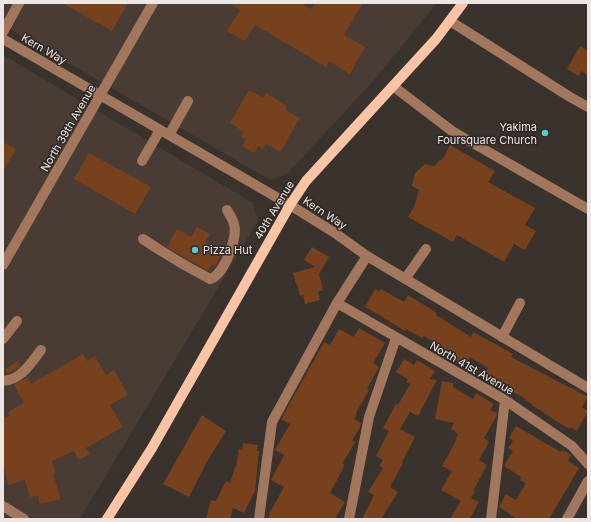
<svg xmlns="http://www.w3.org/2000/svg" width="591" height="522" font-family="Inter,sans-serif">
	<rect width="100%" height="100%" fill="#39322d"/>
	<path fill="#483c34" d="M3 3H437L375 79 287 174 270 180 3 25Z
		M3 55 253 203 258 221 80 519H3Z"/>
	<path fill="#77411d" d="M62 3H128L112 31Z
		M229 3H301L311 9 315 3H363L344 35 365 47 350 74 329 61 326 67 255 25 245 41 227 31 240 10Z
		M580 46 588 51V75L581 71 579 76 567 69Z
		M249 90 263 98 266 93 287 106 285 110 300 118 280 152 266 144 263 149 258 146 254 153 242 146 246 139 241 137 244 132 230 123Z
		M3 142 16 149 3 171Z
		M450 145 495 171 488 182 535 208 525 225 536 231 525 250 514 244 504 262 457 235 453 242 408 217 414 207 419 190 412 186 415 173 425 164 434 166 444 157Z
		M89 153 151 187 135 214 74 179Z
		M197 227 210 234 205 242 223 252 215 266 212 264 208 271 167 247 177 229 191 237Z
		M312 247 329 257 319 274 323 290 318 292 320 300 305 304 303 295 300 296 297 284H296L293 273 315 267 304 260Z
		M375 289 379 291 381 289 404 302 408 295 437 313 436 315 471 337 473 332 513 354 511 357 588 397 582 407 588 411 577 431 571 427 570 429 556 421 532 405V404L525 400 526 399 484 376 488 368 470 357 466 366 455 360 457 356 424 336 422 338 406 329 405 331 369 309 365 307Z
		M359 328 385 343 373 363 379 367 367 389 369 390 356 413 357 414 354 419 361 423 360 427 352 441 355 442 343 463 344 464 343 469 330 493 345 502 335 519H268L270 515 269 514 284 487 271 480 284 455 275 450 290 424 281 419 324 342 330 345 339 329 354 337Z
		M83 354 87 361 95 356 106 375 114 370 128 395 110 405 123 427 86 448 90 454 79 460 74 451 52 461 55 473 53 474 61 499 40 504 38 496 30 497 25 480 8 485 3 463V418L10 416 8 412 24 403 14 385 27 377 31 384Z
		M404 359 414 365 417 360 435 371 430 379 437 380 418 416 410 412 400 429 415 437 402 462 403 463 390 487 398 492 381 519H362L374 495 368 492 383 468 379 466 383 460 376 456 389 431 383 428 396 404 398 405 410 384 406 382 408 379 396 372Z
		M18 361 20 366 7 374 5 369Z
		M442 381 453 383V387L473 399 476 393 494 404 490 410 497 413 496 417 484 438 489 442 479 460 487 465 473 491 475 492 471 498 479 502 470 519H450L461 501 441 490 452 471 442 466 457 439 456 438 458 434 451 429 454 423 435 419Z
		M202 415 226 431 209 458 189 497 163 484Z
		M516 426 561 452 562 450 571 455 568 461 579 468 549 519H517L499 507 506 494 516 500 526 483 520 480 521 477 504 466 513 451 508 448 513 441 509 438Z
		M243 443 258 445 257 451H259L255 491 244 513 233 508 230 519H206L211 500 216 501 226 481 230 483 235 467 236 468 239 449 242 450Z"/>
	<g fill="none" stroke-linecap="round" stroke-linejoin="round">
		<path stroke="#a3775d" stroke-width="10" d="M450 21 570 97 588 107
			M3 32 19 3
			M3 39 290 205 335 233 367 256 588 388
			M393 86 452 131 588 209
			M169 135 188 101
			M142 161 160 130
			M143 239C165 254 187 267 210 279 224 275 238 238 234 224 233 219 229 214 227 210
			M3 265 153 3
			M405 279 426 249
			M337 303 505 400 572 446 588 464
			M502 337 520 303
			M3 339 17 321
			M3 381C21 380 31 363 41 350
			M3 506 24 519
			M259 519 272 422 337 303 367 256
			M349 519 369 417 396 338
			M491 519 505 400
			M567 519 588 481"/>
		<path stroke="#fbc4a4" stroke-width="10" d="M107 519 152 448 290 205 306 181 436 39 463 3"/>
	</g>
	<g fill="#51ccd4" stroke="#2f2824" stroke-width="1.5">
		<circle cx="545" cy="133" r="4"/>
		<circle cx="195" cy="250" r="4"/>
	</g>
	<g text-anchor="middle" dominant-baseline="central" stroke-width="3" stroke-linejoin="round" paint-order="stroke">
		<g font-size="11" fill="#ece7e4" stroke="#2f2824">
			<text transform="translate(44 49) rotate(30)">Kern Way</text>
			<text transform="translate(68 128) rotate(-60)">North 39th Avenue</text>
			<text transform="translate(274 210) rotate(-59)">40th Avenue</text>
			<text transform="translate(325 213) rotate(33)">Kern Way</text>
			<text transform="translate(472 368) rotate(30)">North 41st Avenue</text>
		</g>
		<g font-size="11" fill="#ece7e4" stroke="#2f2824" text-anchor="end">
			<text x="537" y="127">Yakima<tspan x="537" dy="13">Foursquare Church</tspan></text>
			<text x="203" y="250" text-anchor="start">Pizza Hut</text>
		</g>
	</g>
	<rect width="591" height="522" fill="none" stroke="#ece7e4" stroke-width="8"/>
</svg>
